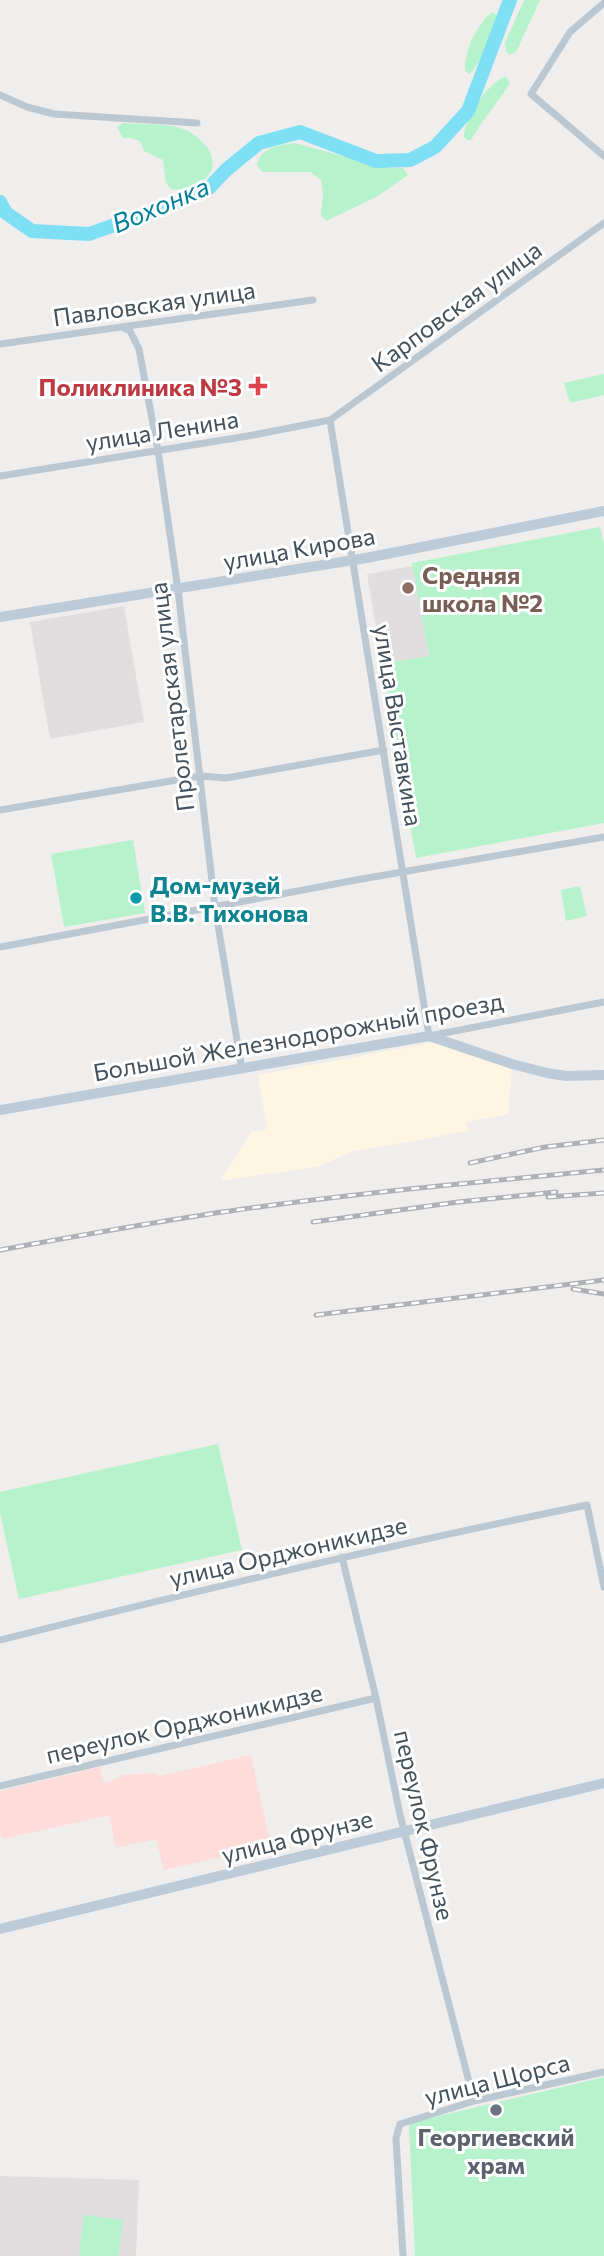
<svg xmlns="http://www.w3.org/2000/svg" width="604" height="2256" font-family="Commissioner,sans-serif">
	<rect width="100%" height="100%" fill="#f0eded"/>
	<path fill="#fef5e3" d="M435 1042 512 1069 508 1114 467 1122 468 1131 352 1152 317 1167 220 1181 251 1132 267 1129 258 1075Z"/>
	<path fill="#e1dedf" d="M413 566 429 657 382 664 367 574Z
		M124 606 144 722 50 739 30 622Z
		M0 2176 139 2180 136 2256H0Z"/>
	<path fill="#fddcda" d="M251 1755 271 1846 164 1870 156 1839 116 1848 109 1815 4 1839 0 1835V1791L100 1767 103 1783 109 1782 123 1775 155 1773 160 1776Z"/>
	<path fill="#b6f3cc" d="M524 0H540L516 52 510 55 506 51 505 43Z
		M492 12 497 15C492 30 481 66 469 74L465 70C465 49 476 26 492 12Z
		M506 76 510 83C498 103 482 120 471 140H467L464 137C464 118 488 83 506 76Z
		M123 123C143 125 170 122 188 131 228 154 217 189 172 190L166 183 163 160 144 151 140 141 130 138H123L117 127Z
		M295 143 388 168H403L408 175 378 196 326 221 321 215 323 194 321 180 310 172H262L257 165C261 146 278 146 295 143Z
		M604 374V395L570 403 564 383Z
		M600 527 604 544V823L416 858 382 664 429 656 412 563Z
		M133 840 145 913 64 927 51 854Z
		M580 886 587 916 566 921 561 890Z
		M218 1444 242 1550 19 1599 0 1513V1492Z
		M604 2077V2256H415L409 2123Z
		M84 2215 123 2220 118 2256H79Z"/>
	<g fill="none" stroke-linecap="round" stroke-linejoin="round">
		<path stroke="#7edff5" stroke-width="14" d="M0 202 6 213 32 231 89 234 163 208 209 188 226 170 259 143 300 132 376 161 410 160 435 147 468 111 510 0"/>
		<path stroke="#bcc8d1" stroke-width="7" d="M604 3 570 32 531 94 604 156
			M0 95 27 107 54 114 197 123
			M122 327 130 331 139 349 158 451 178 590 215 907 242 1070
			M0 344 313 300
			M330 420 429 1036 604 1002
			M0 476 248 436 330 420 604 223
			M0 810 200 776 226 778 384 750
			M0 947 356 880 604 837
			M342 1557 376 1698 400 1815 474 2101
			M0 1640C195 1591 390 1545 587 1505L604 1587
			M0 1786 376 1698
			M403 2256 396 2138 400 2124 474 2101 604 2072"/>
		<path stroke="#bdcbd8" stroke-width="10" d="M0 617 366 558 604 511
			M0 1110 429 1036 512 1064 547 1073 566 1076 604 1075
			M0 1929 604 1783"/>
		<g stroke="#aeb2b8" stroke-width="5">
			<path id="rail" d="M470 1163 545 1147 604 1140
				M548 1197 604 1193
				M313 1222 458 1202 556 1192
				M0 1250C77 1236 153 1222 230 1211 354 1193 479 1182 604 1170
				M573 1289 604 1294
				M316 1315 604 1280"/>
		</g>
		<use href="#rail" stroke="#fff" stroke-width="2.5" stroke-dasharray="8" stroke-linecap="butt"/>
	</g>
	<path fill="#e0444e" stroke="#fff" stroke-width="2.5" d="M254.5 375.5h7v7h7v7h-7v7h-7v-7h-7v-7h7z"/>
	<circle fill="#8d6e63" stroke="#fff" stroke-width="2.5" cx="408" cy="588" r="7"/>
	<circle fill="#0f9aa8" stroke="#fff" stroke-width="2.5" cx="136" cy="898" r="7"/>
	<circle fill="#6b7280" stroke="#fff" stroke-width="2.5" cx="496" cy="2110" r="7"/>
	<g text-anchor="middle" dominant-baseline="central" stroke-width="6" stroke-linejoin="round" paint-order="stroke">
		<g font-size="24" fill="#43515c" stroke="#fff">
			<text transform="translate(154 303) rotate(-8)">Павловская улица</text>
			<text transform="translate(456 306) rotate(-36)">Карповская улица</text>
			<text transform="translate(162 430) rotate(-9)">улица Ленина</text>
			<text transform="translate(299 548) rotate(-10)">улица Кирова</text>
			<text transform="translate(171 697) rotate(-97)">Пролетарская улица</text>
			<text transform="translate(399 725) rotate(81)">улица Выставкина</text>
			<text transform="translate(298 1036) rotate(-10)">Большой Железнодорожный проезд</text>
			<text transform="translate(288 1551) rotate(-13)">улица Орджоникидзе</text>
			<text transform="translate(184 1723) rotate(-13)">переулок Орджоникидзе</text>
			<text transform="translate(425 1825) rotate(77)">переулок Фрунзе</text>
			<text transform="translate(297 1836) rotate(-14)">улица Фрунзе</text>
			<text transform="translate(497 2079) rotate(-14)">улица Щорса</text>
		</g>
		<g font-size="24" font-weight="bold" fill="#be3a42" stroke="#fff" text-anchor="end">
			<text x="242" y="386">Поликлиника №3</text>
		</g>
		<g font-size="24" font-weight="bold" fill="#785e54" stroke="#fff" text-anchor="start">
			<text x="422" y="574">Средняя<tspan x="422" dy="28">школа №2</tspan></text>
		</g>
		<g font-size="24" font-weight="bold" fill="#0d838f" stroke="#fff" text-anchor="start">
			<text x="150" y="884">Дом-музей<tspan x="150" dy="28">В.В. Тихонова</tspan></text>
		</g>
		<g font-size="24" font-weight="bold" fill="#5b616d" stroke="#fff">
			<text x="496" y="2136">Георгиевский<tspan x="496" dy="28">храм</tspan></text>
		</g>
		<g font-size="26" font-style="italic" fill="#037f9b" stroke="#fff">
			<text transform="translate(160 204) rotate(-23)">Вохонка</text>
		</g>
	</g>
</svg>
